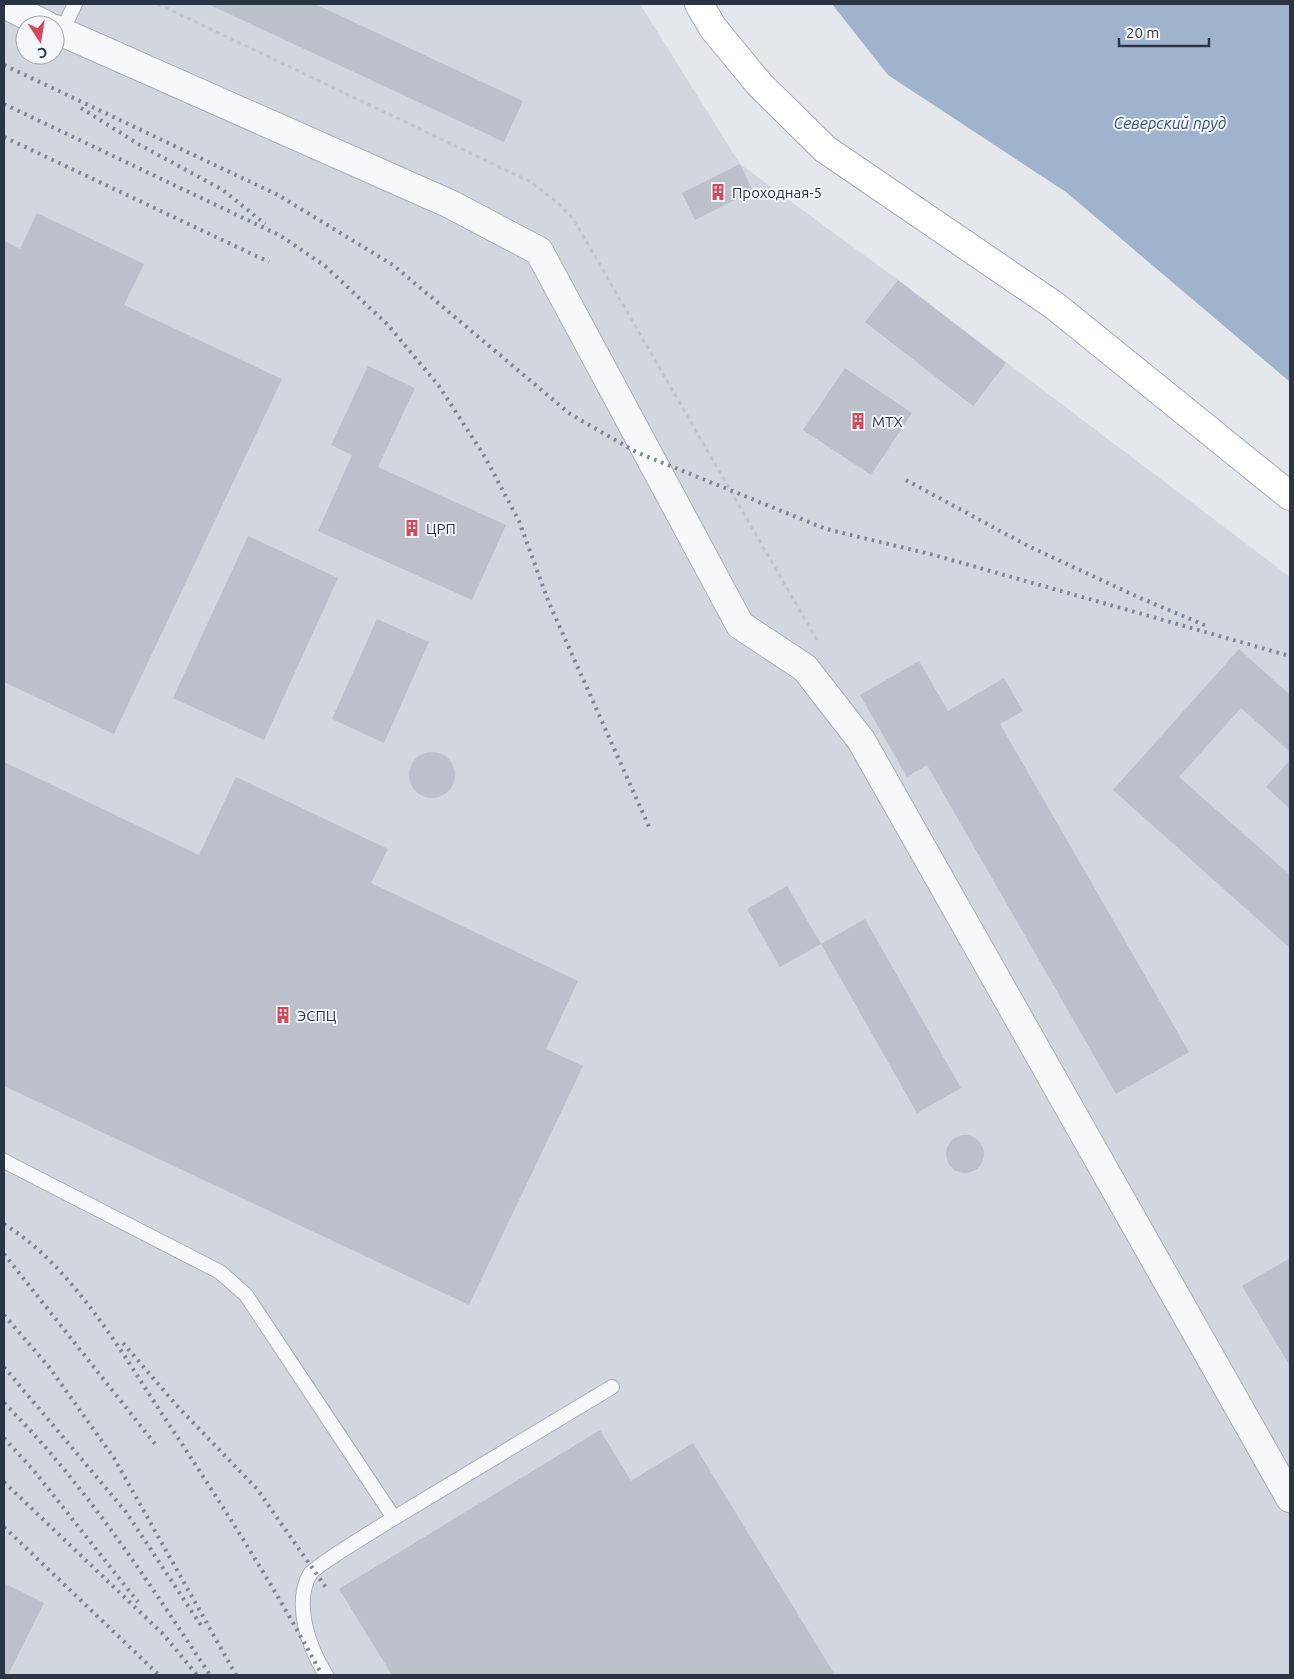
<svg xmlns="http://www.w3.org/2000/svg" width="1294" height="1679" font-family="Ubuntu,sans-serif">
	<rect width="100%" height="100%" fill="#e4e7ec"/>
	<path fill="#d2d6de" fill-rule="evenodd" d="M4 4H640L740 164 898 280 1290 577V1675H4ZM25 25H55V55H25Z"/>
	<path fill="#9fb4cc" d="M832 4H1290V382L1066 192 888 75Z"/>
	<path fill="#bbc0ca" d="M208 4H315L523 101 504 142Z
		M740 164 753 191 695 220 682 193Z
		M37 213 144 264 124 305 282 379 114 734 4 682V241L20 249Z
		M898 280 1006 363 973 406 865 322Z
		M368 366 415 388 378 467 506 525 472 600 318 531 352 455 331 445Z
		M845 368 912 413 871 475 803 430Z
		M248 536 338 578 264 740 173 698Z
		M377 619 429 642 384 743 332 719Z
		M1239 649 1290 695V752L1241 708 1179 777 1290 875V948L1113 790Z
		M919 661 948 711 1004 678 1023 711 1000 724 1189 1052 1116 1094 927 765 907 777 860 695Z
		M409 775a23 23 0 1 1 46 0a23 23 0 1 1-46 0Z
		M1290 760V809L1266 787Z
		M4 762 199 855 236 777 388 849 371 883 578 981 546 1049 583 1066 469 1305 4 1086Z
		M787 886 821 944 865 919 961 1088 917 1113 821 944 780 967 747 909Z
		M946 1154a19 19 0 1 1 38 0a19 19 0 1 1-38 0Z
		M1290 1258V1366L1242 1286Z
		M600 1430 631 1481 693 1443 835 1675H392L339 1589Z
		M4 1583 44 1603 8 1675H4Z"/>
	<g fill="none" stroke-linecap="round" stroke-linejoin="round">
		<g stroke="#a9aeb7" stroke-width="16">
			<path id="lane" d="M61 33 75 4
				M4 1161 220 1272 246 1295 394 1518C381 1526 315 1566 310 1574 293 1604 309 1648 326 1675
				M394 1518 612 1387"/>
		</g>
		<g stroke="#a9aeb7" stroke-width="30">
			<path id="street" d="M4 4 46 25
				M55 29 450 204 539 251 740 625 805 668 861 740 1290 1498"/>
		</g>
		<g stroke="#a3abb8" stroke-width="30">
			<path id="primary" d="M699 4 713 28 760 85 825 149 1055 306 1290 496"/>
		</g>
		<path stroke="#c2c5cb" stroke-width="3" stroke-dasharray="4 4" stroke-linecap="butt" d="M158 4 531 182 558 203 574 220 817 640"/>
		<use href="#lane" stroke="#f7f8fa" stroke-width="14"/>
		<use href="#street" stroke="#f7f8fa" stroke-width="28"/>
		<use href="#primary" stroke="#fff" stroke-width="28"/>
		<path stroke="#7d8696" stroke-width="4" stroke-dasharray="2.5 5" stroke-linecap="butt" d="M4 65 278 195 393 265 570 414 636 452 826 529 934 555 1290 656
			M4 104 281 236 325 266 387 324 439 386 485 457 519 521 549 603 650 829
			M81 108 140 145 223 190 265 224
			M4 137 269 262
			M906 480 1028 546 1138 597 1209 627
			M4 1224C72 1266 121 1351 164 1417 220 1501 274 1586 322 1675
			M4 1254 155 1444
			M4 1315 49 1367 114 1458 236 1675
			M123 1343 178 1407 257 1489 327 1589
			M4 1367 126 1512 202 1627
			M4 1403C85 1484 147 1580 210 1675
			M4 1438 35 1472 138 1602
			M4 1482 163 1634 197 1675
			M4 1527 159 1675"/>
	</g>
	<defs>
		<g id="building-bare" transform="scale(1.35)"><path d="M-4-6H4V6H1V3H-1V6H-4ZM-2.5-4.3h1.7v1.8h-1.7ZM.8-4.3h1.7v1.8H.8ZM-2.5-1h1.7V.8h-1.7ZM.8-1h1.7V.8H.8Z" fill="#d1495b" stroke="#f4f6f9" stroke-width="2.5" paint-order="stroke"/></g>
	</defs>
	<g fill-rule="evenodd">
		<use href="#building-bare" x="718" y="192"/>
		<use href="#building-bare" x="858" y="421"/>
		<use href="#building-bare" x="412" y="528"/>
		<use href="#building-bare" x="283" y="1015"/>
	</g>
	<g text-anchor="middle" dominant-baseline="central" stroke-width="4" stroke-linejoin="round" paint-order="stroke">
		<g font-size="15" fill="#2b3445" stroke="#f4f6f9" text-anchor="start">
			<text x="732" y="192">Проходная-5</text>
			<text x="872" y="421">МТХ</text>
			<text x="426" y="528">ЦРП</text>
			<text x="297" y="1015">ЭСПЦ</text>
		</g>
		<g font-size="16" font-style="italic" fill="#34527a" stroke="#f4f6f9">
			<text x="1170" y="123">Северский пруд</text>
		</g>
	</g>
	<rect width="1294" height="1679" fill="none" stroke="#2b3445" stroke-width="10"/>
	<g transform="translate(40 40) rotate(168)"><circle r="24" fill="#f4f6f9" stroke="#a4a8b1"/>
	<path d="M0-4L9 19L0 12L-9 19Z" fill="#d1495b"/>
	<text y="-8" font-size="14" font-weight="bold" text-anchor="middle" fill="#2b3445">С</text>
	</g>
	<path d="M1119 38v8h90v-8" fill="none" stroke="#2b3445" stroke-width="2.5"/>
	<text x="1126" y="38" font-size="15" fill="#2b3445" stroke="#f4f6f9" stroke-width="4" paint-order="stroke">20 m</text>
</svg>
